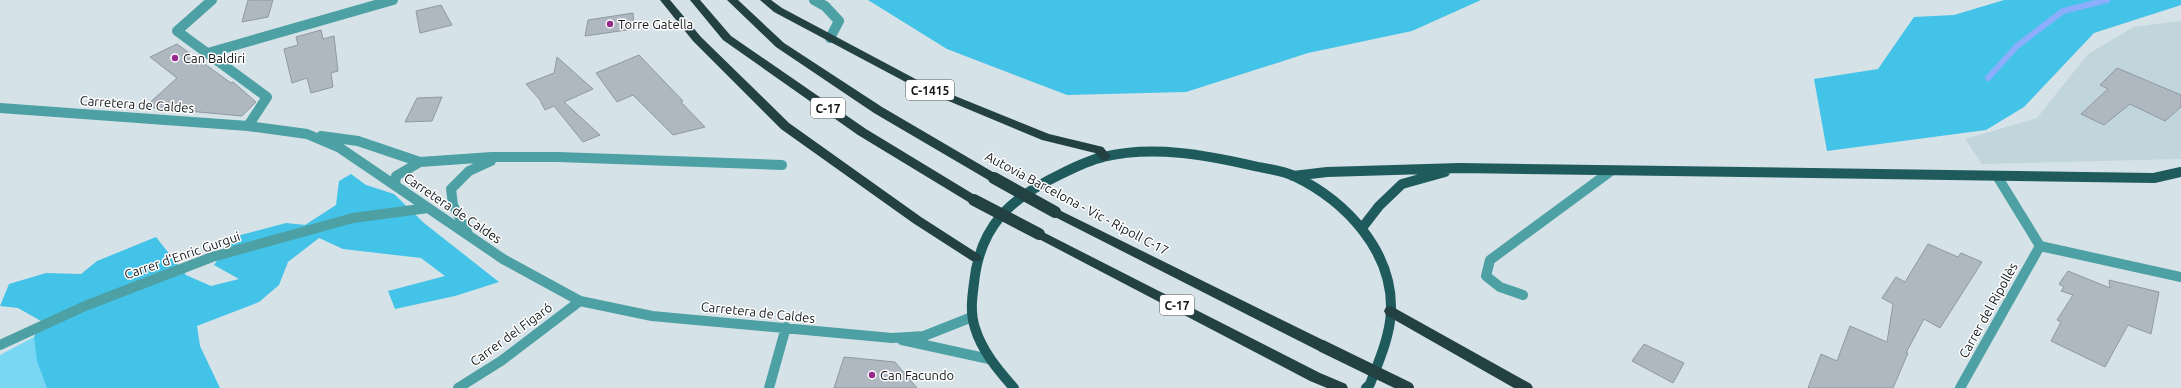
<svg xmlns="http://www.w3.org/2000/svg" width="2181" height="388" font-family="Ubuntu,sans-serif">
	<rect width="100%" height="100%" fill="#d5e2e7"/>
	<path fill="#c1d5dd" d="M2181 21V159L1982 164 1965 139 2037 118 2088 54 2134 27Z"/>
	<path fill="#79d7f4" d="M34 337 49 388H0V355Z"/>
	<path fill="#43c3e7" d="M868 0H1481L1412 31 1308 53 1186 92 1067 95 947 49Z
		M2004 0H2181V5L2094 33 2024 107 1986 130 1827 151 1814 79 1878 69 1914 17 1954 15Z
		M351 174 366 185 394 194 424 223 499 282 455 296 395 309 388 291 445 276 421 258 343 249 319 238 288 262 279 285 259 302 197 326 200 346 220 388H47L37 361 34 337 41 321 18 308 0 306 9 284 46 273 81 274 97 261 156 237 186 275 211 286 239 279 214 265 233 237 286 223 305 225 336 205 339 181Z"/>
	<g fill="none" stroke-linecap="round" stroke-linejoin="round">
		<path stroke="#8aaefc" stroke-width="6" d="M1988 78 2017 46 2063 11 2107 0"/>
	</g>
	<path fill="#afb8c0" stroke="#9099a0" d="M248 0H273L268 17 242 22Z
		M441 5 452 25 420 33 416 11Z
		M633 13 634 29 585 36 588 20Z
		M321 30 323 39 334 36 338 71 331 73 333 87 311 93 307 78 292 83 284 49 298 45 296 37Z
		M177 44 231 83 233 82 256 102 242 116 145 107 177 78 150 57Z
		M639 55 683 101 681 102 705 127 673 135 633 95 617 102 596 73Z
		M557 57 593 89 564 102 600 135 583 142 554 106 545 110 540 100 526 84 554 73Z
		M2117 68 2181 95V107L2165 121 2130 104 2104 125 2081 114 2108 89 2100 85Z
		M442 97 432 121 405 122 417 98Z
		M1928 244 1958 257 1961 253 1982 262 1940 328 1924 319 1906 353H1908L1893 388H1808L1821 354 1837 361 1850 326 1887 342 1893 304 1882 298 1896 277 1905 282Z
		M2068 271 2110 288 2109 280 2159 292 2151 334 2128 325 2105 367 2051 341 2061 322 2057 320 2073 295 2061 291 2064 287 2059 284Z
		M1644 344 1684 363 1673 383 1632 361Z
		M844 357 895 362 917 388H834Z"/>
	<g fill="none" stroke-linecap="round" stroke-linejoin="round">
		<path stroke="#4da0a3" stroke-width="10" d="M212 0 177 31 267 97 248 126
			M814 0 825 6 839 21 830 38
			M208 53 393 0
			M0 108 248 126 307 134 340 148 503 259 580 301 652 316 892 338 924 336 972 317
			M321 136 358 141 420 162 492 157H558L782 165
			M1997 176 2040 246 2181 277
			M395 185 396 176 420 162
			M468 234 453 205 451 189 469 171 491 161
			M1523 295 1500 287 1486 276 1490 260 1611 171
			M902 340 989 359
			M0 345 85 306 212 257 353 218 428 208
			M458 388 501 361 580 301
			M769 388 786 327
			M1960 388 2040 246"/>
		<path stroke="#1f5b5d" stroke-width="10" d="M1293 176 1327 172 1460 168 2154 178 2181 172
			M1362 228 1379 206 1402 184 1445 172
			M1014 388C998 370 982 351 975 328 970 313 972 298 974 283 980 225 1011 198 1061 174 1075 167 1089 160 1103 157 1153 145 1206 155 1254 166 1267 169 1282 170 1294 176 1346 201 1393 251 1391 311 1390 336 1379 361 1370 384L1366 388"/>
		<path fill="#234142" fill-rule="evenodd" d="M660 0H670L701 37 789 123 921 217 980 255 982 258 980 261H972L913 223 781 129 693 41Z
			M690 0H700L731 36 866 129 978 197 980 200 978 203H970L858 135 723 40Z
			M727 0H738L784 43 882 107 998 175 1000 178 998 181H990L874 113 776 47Z
			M760 0H771L782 8 923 83 1049 134 1103 147 1111 157 1105 161 1101 160 1095 153 1042 140 915 87 774 12Z
			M1055 208 1327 342 1329 346 1327 350 1322 351 1317 350 1051 215 1049 212 1051 209Z
			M1039 230 1320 373 1346 384 1348 388H1327L1310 381 1035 237 1033 234 1035 231Z
			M1391 306 1531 384 1533 388H1514L1386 315 1384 311 1386 307Z"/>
		<path stroke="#234142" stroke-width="12" d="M994 178 1055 212
			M974 200 1039 234
			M1322 346 1408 388"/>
	</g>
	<g fill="#972b8d" stroke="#fff" stroke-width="1.5">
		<circle cx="610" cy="24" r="4"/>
		<circle cx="175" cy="58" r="4"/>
		<circle cx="872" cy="375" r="4"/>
	</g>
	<g text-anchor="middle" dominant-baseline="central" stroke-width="3" stroke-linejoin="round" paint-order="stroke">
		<g fill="#fff" stroke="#5a5d5f" stroke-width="1">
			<rect x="906" y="80" width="48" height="20" rx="3"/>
			<rect x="811" y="98" width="34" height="20" rx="3"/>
			<rect x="1160" y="295" width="34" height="20" rx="3"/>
		</g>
		<g font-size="12" font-weight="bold" fill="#14181a">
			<text x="930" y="90">C-1415</text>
			<text x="828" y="108">C-17</text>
			<text x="1177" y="305">C-17</text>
		</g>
		<g font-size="13" fill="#14181a" stroke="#fff" text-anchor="start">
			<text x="618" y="24">Torre Gatella</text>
			<text x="183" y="58">Can Baldiri</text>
			<text x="880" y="375">Can Facundo</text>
		</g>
		<g font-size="13" fill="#14181a" stroke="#fff">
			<text transform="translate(137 104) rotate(4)">Carretera de Caldes</text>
			<text transform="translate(1077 203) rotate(28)">Autovia Barcelona - Vic - Ripoll C-17</text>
			<text transform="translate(453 208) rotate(34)">Carretera de Caldes</text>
			<text transform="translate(182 255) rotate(-19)">Carrer d'Enric Gurgui</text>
			<text transform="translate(1988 310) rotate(-61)">Carrer del Ripollès</text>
			<text transform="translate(758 312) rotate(6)">Carretera de Caldes</text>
			<text transform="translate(511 334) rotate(-36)">Carrer del Figaró</text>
		</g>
	</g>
</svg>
